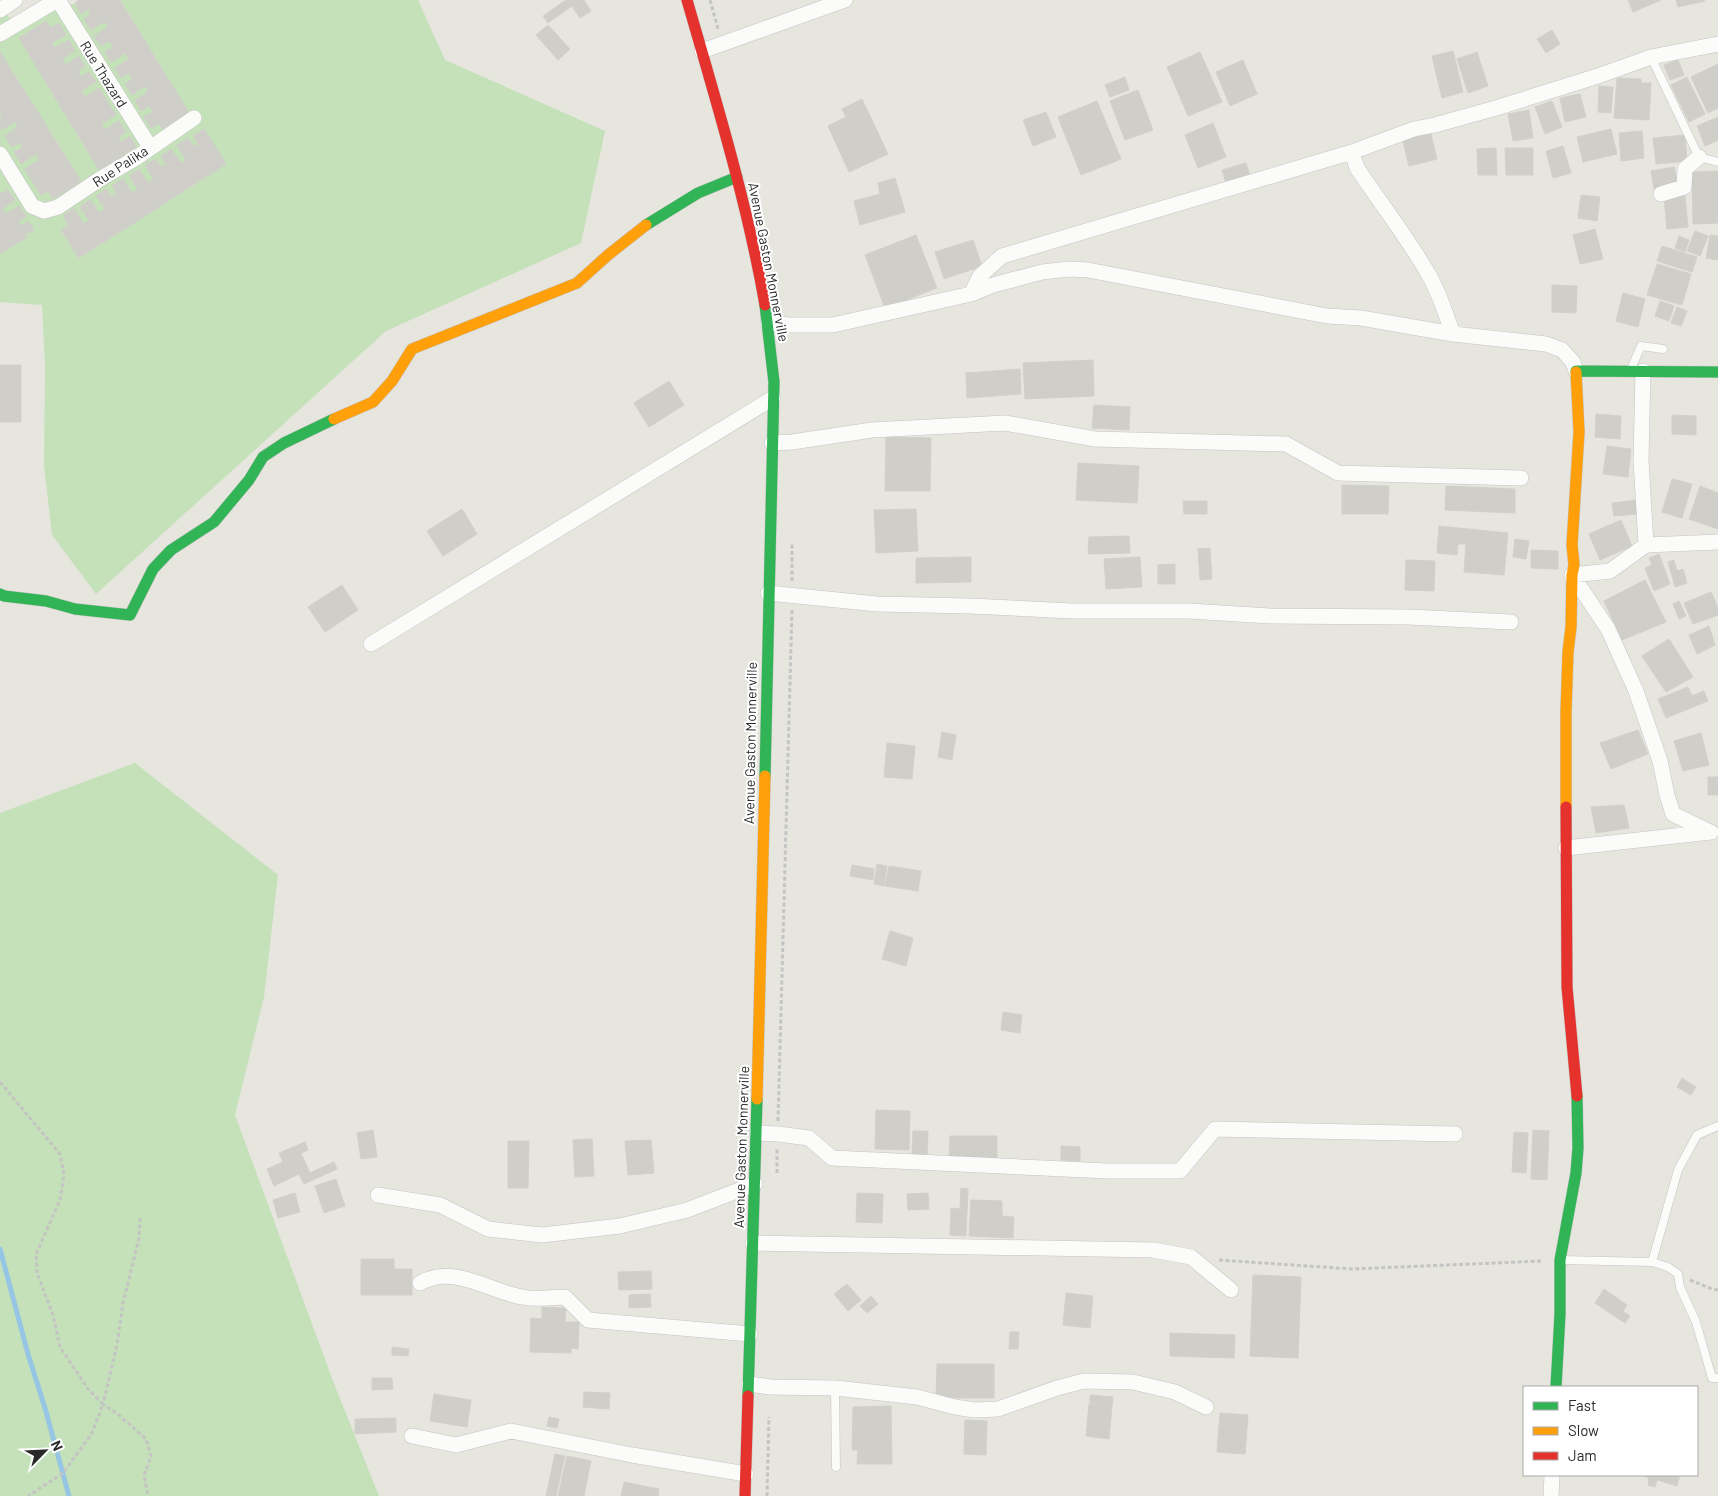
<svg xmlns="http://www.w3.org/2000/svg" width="1718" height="1496" font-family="Barlow,sans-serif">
	<rect width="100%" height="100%" fill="#e6e5de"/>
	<path fill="#c4e1b9" d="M0 0 9 18 92 0H418L445 60 605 131 581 243 386 331 96 594 52 535 44 465 45 365 42 305 0 302Z
		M135 763 278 875 264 997 235 1115 333 1381 379 1496H0V813Z"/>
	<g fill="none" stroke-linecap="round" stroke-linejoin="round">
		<path stroke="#96c6e4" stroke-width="5" d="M0 1249 28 1354 45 1408 69 1496"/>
	</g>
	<path fill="#cfcec9" stroke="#d1d0ca" d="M79 0H120L190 115 164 131 159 123 151 128 144 117 153 112 149 106 141 111 135 100 148 92 145 86 132 95 125 84 133 79 129 73 121 78 115 68 129 59 125 53 111 62 105 52 113 46 110 41 101 46 94 36 108 27 105 21 91 30 84 19 91 14 88 9 81 14 75 3Z
		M566 0H584L591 11 580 18 572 6 548 23 543 16Z
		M1628 0H1661L1633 12Z
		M1676 0H1704L1705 1 1678 7Z
		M46 21 50 28 59 23 66 35 52 43 54 48 69 40 75 51 62 59 65 65 79 56 85 67 77 71 81 77 89 72 96 82 81 91 85 97 99 88 116 115 101 124 105 130 119 121 126 132 118 137 121 142 130 136 136 147 99 170 19 38Z
		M548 25 570 49 558 60 536 35Z
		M1552 30 1560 44 1546 53 1537 39Z
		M1453 51 1463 92 1442 98 1432 56Z
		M0 52 81 181 53 199 48 191 41 195 25 169 39 160 36 154 21 164 14 152 23 147 20 142 12 147 5 136 18 127 15 122 1 130 0 129V117L3 116 0 111Z
		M1200 52 1222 102 1188 116 1167 67Z
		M1477 52 1488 86 1468 93 1457 59Z
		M1243 60 1257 94 1230 106 1216 72Z
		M1678 60 1684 75 1670 80 1664 65Z
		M1718 64V108L1708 113 1691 77Z
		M1125 77 1129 90 1110 97 1105 85Z
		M1687 77 1705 114 1689 122 1671 85Z
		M1617 78 1641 79V83H1651L1649 120 1614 118Z
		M1599 86 1613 87 1611 113 1598 112Z
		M1138 90 1153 130 1125 140 1110 101Z
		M1580 94 1586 117 1565 122 1560 98Z
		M862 99 888 154 849 172 828 126 846 117 842 109Z
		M1097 101 1121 159 1081 175 1058 117Z
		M1552 101 1562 127 1545 134 1535 107Z
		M1529 110 1533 138 1513 141 1508 114Z
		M1046 112 1056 137 1033 146 1023 120Z
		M1718 117V140L1705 146 1697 126Z
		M1213 123 1226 157 1198 168 1185 135Z
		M204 129 226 164 79 258 61 230 69 225 63 216 74 208 84 224 89 220 80 207 90 200 99 213 105 209 96 196 106 189 111 197 117 194 112 186 123 179 132 193 138 190 129 176 139 169 148 183 154 179 145 165 155 159 161 167 166 164 161 156 171 149 181 163 186 160 177 145 188 138 194 147 198 144 193 136Z
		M1611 129 1617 154 1583 162 1577 137Z
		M1430 130 1437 159 1409 166 1402 137Z
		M1642 131 1644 158 1621 161 1619 133Z
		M1685 135 1687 161 1656 164 1653 138Z
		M1563 146 1571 173 1553 178 1546 151Z
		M1496 148 1497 175H1478L1477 149Z
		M1505 148H1533V175H1506Z
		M1246 163 1250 176 1226 183 1222 170Z
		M1674 167 1678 185 1654 189 1651 171Z
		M1718 171V223L1693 224 1692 172Z
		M895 178 905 212 860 225 854 201 880 194 878 183Z
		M8 190 15 200 2 209 6 214 19 206 26 216 18 221 21 226 28 221 34 230 25 235 27 237 0 254V192L1 194Z
		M1581 195 1600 197 1597 221 1578 218Z
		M1685 196 1688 227 1667 229 1664 198Z
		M1595 229 1603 259 1580 264 1573 235Z
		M1695 231 1708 236 1700 256 1687 251Z
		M916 235 937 288 885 308 865 255Z
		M1710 235 1718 236V260L1706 258Z
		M1679 236 1689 240 1685 252 1675 248Z
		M973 240 982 266 944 279 935 252Z
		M1662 246 1697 257 1692 272 1657 261Z
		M1657 264 1691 274 1682 305 1647 295Z
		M1552 285 1577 286 1576 313 1552 312Z
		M1623 293 1645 299 1638 327 1616 321Z
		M1660 301 1674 306 1669 321 1655 316Z
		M1677 307 1687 311 1681 326 1671 323Z
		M1093 360 1094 396 1025 399 1023 363Z
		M0 365H21V422H0Z
		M1020 369 1021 394 967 398 966 373Z
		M669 381 684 405 649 427 634 403Z
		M1094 405 1130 407 1129 430 1092 428Z
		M1596 414 1621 416 1620 439 1595 437Z
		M1672 415 1696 416V435L1672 434Z
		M886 437 931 438 930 491H885Z
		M1607 446 1631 449 1628 477 1603 474Z
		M1078 463 1139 466 1137 503 1076 500Z
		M1672 479 1692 484 1682 518 1662 512Z
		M1342 485 1389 486 1388 514H1342Z
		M1446 486 1515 489V513L1445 510Z
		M1700 486 1718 493V529L1689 519Z
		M1636 500 1637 514 1614 516 1612 503Z
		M1183 501H1207V514H1184Z
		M462 509 477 534 443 556 427 531Z
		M916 509 918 551 876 553 874 510Z
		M1621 520 1632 546 1600 560 1589 534Z
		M1439 526 1508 533 1504 575 1464 572 1466 544H1458L1457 555 1437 553Z
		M1129 536 1130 553 1088 554 1089 537Z
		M1515 539 1529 541 1526 559 1513 557Z
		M1210 548 1212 579 1200 580 1198 549Z
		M1531 550 1558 551V569L1531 568Z
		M1659 554 1670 584 1654 591 1645 568 1652 565 1649 558Z
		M971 557V582L916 583V558Z
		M1140 557 1142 587 1106 589 1104 559Z
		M1406 560 1435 561 1434 591 1405 590Z
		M1674 560 1677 571 1683 569 1687 583 1675 587 1668 562Z
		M1175 564V584H1158V565Z
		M1645 580 1666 622 1622 640 1604 601Z
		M342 585 358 610 325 632 308 607Z
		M1711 592 1718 608V615L1693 624 1684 603Z
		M1679 601 1686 616 1679 619 1673 604Z
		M1709 626 1715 645 1697 654 1689 635Z
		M1669 639 1693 677 1666 692 1642 656Z
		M1688 687 1692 696 1704 691 1708 701 1666 718 1658 699Z
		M1638 730 1648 754 1611 769 1600 743Z
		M942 732 956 735 952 760 938 757Z
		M1701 733 1709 765 1683 771 1674 741Z
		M887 743 915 746 912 779 884 777Z
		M1708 777H1718V795H1708Z
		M1624 805 1629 828 1596 833 1591 807Z
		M877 864 887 866 884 886 874 884Z
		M852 865 874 869 873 880 850 876Z
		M889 866 921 871 918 891 885 886Z
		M890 931 913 938 906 966 882 959Z
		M1003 1012 1022 1015 1020 1033 1001 1030Z
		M1682 1078 1696 1087 1691 1095 1677 1087Z
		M876 1110 910 1111 909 1150 875 1149Z
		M373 1130 377 1157 361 1159 357 1133Z
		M1533 1130 1549 1131 1547 1180 1531 1179Z
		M913 1131H928L927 1156 912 1155Z
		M1514 1132 1528 1133 1526 1173 1512 1172Z
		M950 1136H997V1160L949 1159Z
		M592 1139 594 1176 575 1177 573 1140Z
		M651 1140 654 1173 628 1175 625 1141Z
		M508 1141H529L528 1188H508Z
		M305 1142 308 1150 301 1153 310 1173 334 1162 337 1169 304 1184 299 1174 274 1186 267 1169 283 1162 279 1153Z
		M1061 1146 1080 1147V1161L1061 1160Z
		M336 1179 345 1206 324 1213 315 1186Z
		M961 1188 968 1189 966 1236 950 1235 951 1208 960 1209Z
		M295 1193 300 1212 278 1218 273 1200Z
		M857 1193 883 1194 882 1223 856 1222Z
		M928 1193 929 1209 908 1210 907 1194Z
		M971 1200 1002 1201V1216L1014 1217 1013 1238 969 1236Z
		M361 1259H394V1269H412V1295H361Z
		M651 1271 652 1289 619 1290 618 1272Z
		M1253 1275 1301 1277 1298 1358 1250 1356Z
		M847 1284 861 1300 848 1311 834 1294Z
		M1604 1289 1627 1305 1623 1311 1630 1316 1625 1323 1595 1303Z
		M1066 1293 1093 1296 1090 1328 1063 1325Z
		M650 1294 651 1307 629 1308V1295Z
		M871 1296 878 1304 867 1313 860 1306Z
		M542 1307 566 1308 565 1322H579L578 1349 571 1348V1353L530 1352 531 1318 542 1319Z
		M1010 1332H1019L1018 1349H1009Z
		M1170 1333 1235 1335 1234 1358 1170 1356Z
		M392 1347 409 1349 408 1356 392 1355Z
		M937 1364H994V1398H936Z
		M372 1378H392L393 1389 372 1390Z
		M584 1392 610 1393 609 1409 583 1407Z
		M434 1394 471 1400 467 1427 430 1421Z
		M1090 1395 1113 1397 1112 1406 1090 1403Z
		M1089 1404 1112 1406 1109 1439 1086 1436Z
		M891 1406 892 1464H857L858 1450H852L853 1407Z
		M1220 1413 1248 1415 1245 1454 1217 1452Z
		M549 1417 559 1419 557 1428 547 1426Z
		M396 1418V1432L355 1434V1419Z
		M965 1420 987 1421 986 1455 964 1454Z
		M555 1454 565 1456 556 1496H546Z
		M567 1456 591 1461 584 1496H558Z
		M1642 1475H1680L1677 1486 1657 1480 1655 1487 1648 1485 1649 1478Z
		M624 1482 659 1489 658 1496H621Z"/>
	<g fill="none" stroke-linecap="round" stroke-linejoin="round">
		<g stroke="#c4c4c3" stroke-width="9">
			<path id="lane" d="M1651 57 1699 157 1718 162
				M1631 369 1641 346 1663 349
				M1562 1260 1652 1262 1668 1267 1678 1274 1680 1287 1696 1322 1712 1378H1718
				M1652 1262 1678 1170 1697 1135 1718 1126
				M835 1388 836 1467"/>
		</g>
		<g stroke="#c4c4c3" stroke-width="16">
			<path id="street" d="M58 0 150 147
				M0 10 15 0
				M0 34 57 0
				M702 51 845 0
				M1352 152 1357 168C1381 204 1409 239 1430 277 1440 295 1446 315 1453 334
				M0 154 32 206 44 211 58 207 100 179 136 158 194 118
				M1661 194 1684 187 1685 169 1699 157
				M971 294 980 276 1002 256 1352 152 1414 129 1435 125 1496 108 1598 76 1651 57 1718 44
				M768 323 788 325H833L971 294 993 285 1042 272 1069 269 1088 270 1327 316 1361 318 1453 334 1546 344 1562 350 1573 362 1576 371
				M1643 371 1641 460 1646 545 1610 571 1572 575 1608 629 1636 691 1660 761 1667 795 1673 814 1710 832
				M772 443 792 442 872 430 1005 423 1095 439 1286 444 1338 473 1521 478
				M1646 545 1718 542
				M768 593 877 604 970 606 1072 611H1189L1270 616 1409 617 1511 622
				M371 644 773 398
				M1566 848 1711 832
				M757 1133 778 1134 809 1138 832 1158 1107 1171H1180L1215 1129 1455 1134
				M378 1195 440 1205 488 1229 542 1235 620 1226 687 1210 755 1184
				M753 1243 1153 1250 1191 1257 1231 1290
				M420 1283C455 1264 488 1291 522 1297 535 1300 551 1297 565 1297L588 1320 750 1334
				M749 1384 770 1387 835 1388 917 1397 955 1407 974 1410 998 1409 1057 1388 1084 1381 1133 1382 1175 1392 1206 1407
				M412 1436 456 1445 511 1431 632 1455 746 1474
				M1551 1496 1552 1475"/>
		</g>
		<g stroke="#c4c4c3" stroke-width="12">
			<path id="fast" d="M646 225 698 193 737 177
				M765 305 774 382 765 776
				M1576 372V371L1718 372
				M0 594 4 596 46 601 75 609 130 615 153 569 171 550 214 522 249 480 263 457 284 443 334 419
				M1556 1387 1560 1314V1260L1576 1173 1578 1148 1577 1096
				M748 1396 757 1099"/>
		</g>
		<g stroke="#c4c4c3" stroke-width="12">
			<path id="slow" d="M334 419 373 402 392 381 412 349 577 283 608 255 646 225
				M1566 807V712L1568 652 1571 627 1572 575 1574 565 1572 545 1579 432 1576 372
				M757 1099 765 776"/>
		</g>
		<g stroke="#c4c4c3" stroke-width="12">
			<path id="jam" d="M687 0C716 101 747 202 765 305
				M1566 807 1567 987 1577 1096
				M745 1496 748 1396"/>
		</g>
		<path stroke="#c4c4c3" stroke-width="3" stroke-dasharray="4 2.5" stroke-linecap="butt" d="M710 0 718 29
			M792 581V542
			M0 1082 60 1154 64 1175 60 1200 36 1254 37 1273 53 1315 60 1347 88 1389 103 1404 92 1433 63 1473 28 1496
			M778 1121 792 609
			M777 1173V1149
			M140 1218 139 1238 123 1303 117 1345 103 1404 119 1415 146 1439 151 1456 144 1476 148 1496
			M1219 1260 1352 1269 1542 1261
			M1690 1280 1712 1289 1718 1290
			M767 1496 769 1417"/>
		<use href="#lane" stroke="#fbfbfa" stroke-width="8"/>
		<use href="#street" stroke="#fbfbfa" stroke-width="15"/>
		<use href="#fast" stroke="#30b455" stroke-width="11"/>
		<use href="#slow" stroke="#ff9f0a" stroke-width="11"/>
		<use href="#jam" stroke="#e5322d" stroke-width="11"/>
	</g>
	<g text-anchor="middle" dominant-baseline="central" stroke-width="4" stroke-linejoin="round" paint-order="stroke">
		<g font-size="14" fill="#292929" stroke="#fff">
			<text transform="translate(104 74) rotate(58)">Rue Thazard</text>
			<text transform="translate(120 166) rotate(-33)">Rue Palika</text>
			<text transform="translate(769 262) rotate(79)">Avenue Gaston Monnerville</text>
			<text transform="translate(750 743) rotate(-89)">Avenue Gaston Monnerville</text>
			<text transform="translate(741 1147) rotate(-88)">Avenue Gaston Monnerville</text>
		</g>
	</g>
	<rect x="1523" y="1386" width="175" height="90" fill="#ffffff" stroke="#a9a9a9"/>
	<rect x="1533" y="1402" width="25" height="8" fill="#30b455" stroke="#a9a9a9"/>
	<text x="1568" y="1411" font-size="15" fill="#292929">Fast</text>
	<rect x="1533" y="1427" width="25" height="8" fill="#ff9f0a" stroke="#a9a9a9"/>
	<text x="1568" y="1436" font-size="15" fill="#292929">Slow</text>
	<rect x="1533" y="1452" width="25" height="8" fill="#e5322d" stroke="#a9a9a9"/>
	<text x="1568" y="1461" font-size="15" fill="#292929">Jam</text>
	<g transform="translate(45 1451) rotate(66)" stroke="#ffffff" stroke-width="4" paint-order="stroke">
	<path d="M0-4L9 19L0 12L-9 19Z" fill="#292929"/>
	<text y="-8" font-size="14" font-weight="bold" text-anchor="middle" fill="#292929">N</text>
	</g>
</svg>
